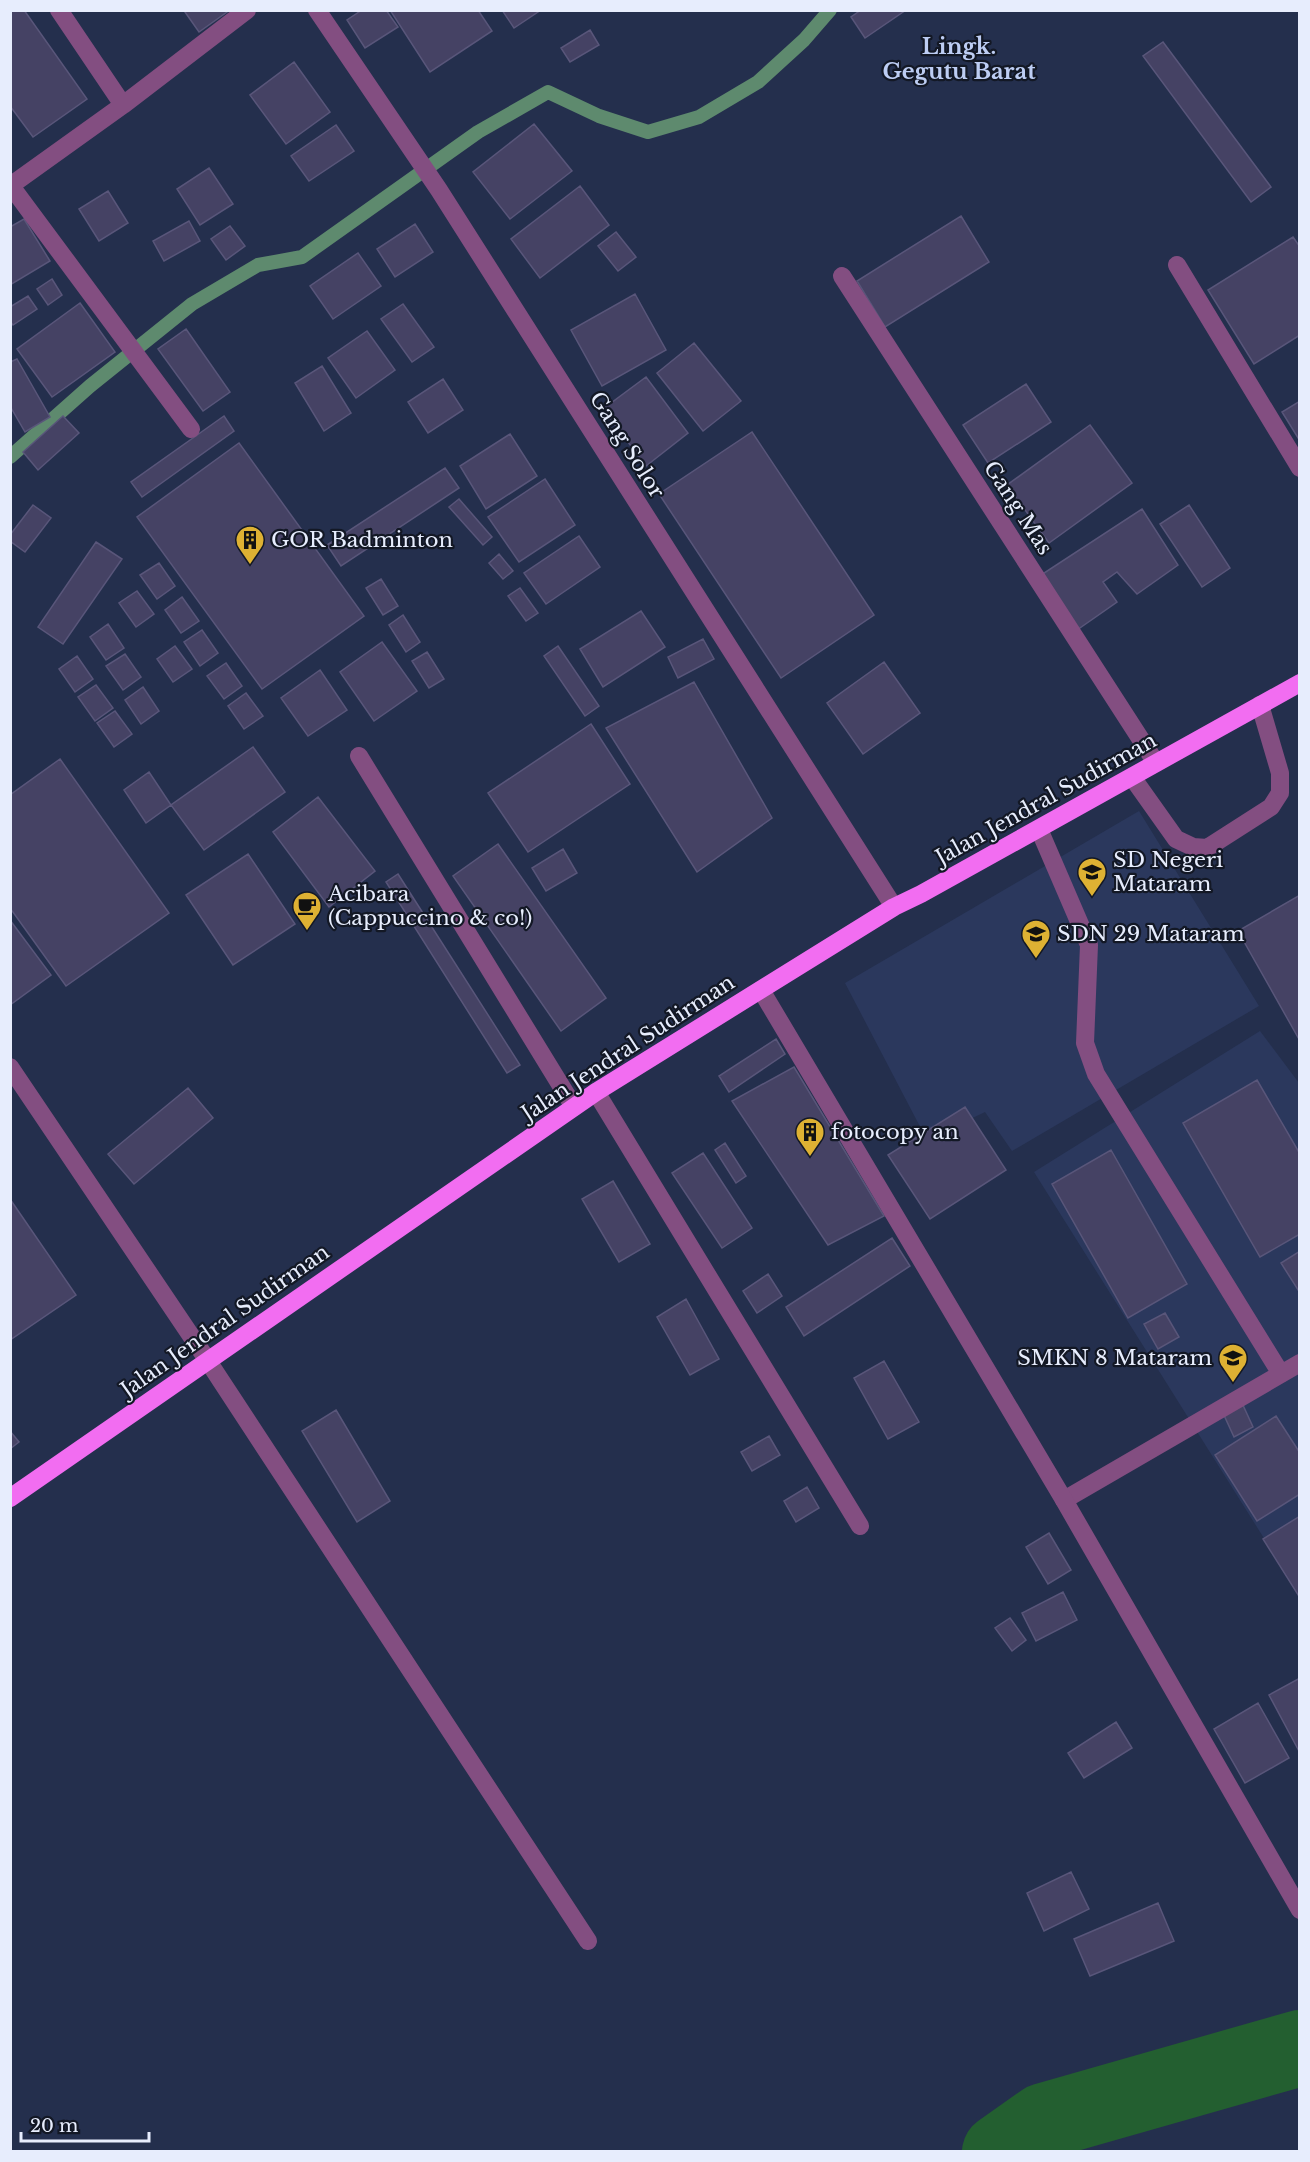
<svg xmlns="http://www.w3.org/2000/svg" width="1310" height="2162" font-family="'Libre Baskerville',serif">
	<rect width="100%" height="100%" fill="#242f4d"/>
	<path fill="#2b385d" d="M1139 811 1259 1006 1012 1151 985 1112 927 1140 845 983Z
		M1260 1031 1299 1083V1594L1034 1172Z"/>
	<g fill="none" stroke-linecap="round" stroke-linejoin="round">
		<path stroke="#5e8a6e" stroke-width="14" d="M10 457 90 386 192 304 258 265 302 257 478 132 548 92 599 116 648 132 699 117 758 82 804 40 830 10"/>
		<path stroke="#235f30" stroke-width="76" d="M1000 2152 1044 2121 1300 2048"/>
	</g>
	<path fill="#454264" stroke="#59567a" stroke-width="1.5" d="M10 10H24L87 99 33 137 10 106Z
		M187 10H226L227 12 199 32 185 12Z
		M362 10H386L398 27 365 48 347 20Z
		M390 10H478L492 31 430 72Z
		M502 10H541L514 28Z
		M861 10H906L865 38 851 17Z
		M590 30 599 45 570 62 561 48Z
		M1163 42 1271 187 1251 202 1143 56Z
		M294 62 330 112 286 144 250 95Z
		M534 124 572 171 510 219 473 172Z
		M336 125 354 151 309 181 291 156Z
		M209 168 233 204 200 225 177 189Z
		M580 186 609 225 540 278 511 239Z
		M108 191 128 223 99 241 79 209Z
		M961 216 989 262 885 327 857 281Z
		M24 219 50 261 10 285V227Z
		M189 221 200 241 164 261 153 241Z
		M415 224 433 252 395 277 377 249Z
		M230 226 245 246 226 260 211 239Z
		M616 232 636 257 618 271 598 246Z
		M1293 237 1300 247V335L1254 364 1208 290Z
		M358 253 381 286 333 319 310 286Z
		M52 279 62 295 48 305 37 289Z
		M635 294 666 350 602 386 571 330Z
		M28 296 37 309 13 325 10 321V307Z
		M80 303 115 352 52 397 17 349Z
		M403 304 434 347 412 362 381 319Z
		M186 329 230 392 203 411 158 349Z
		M367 331 395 370 356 398 328 358Z
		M694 343 741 401 703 431 657 373Z
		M17 359 50 417 25 432 10 406V362Z
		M322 366 351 413 324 431 295 383Z
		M646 377 688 433 646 466 603 409Z
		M443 379 463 410 428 433 408 402Z
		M1026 384 1051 422 988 463 963 425Z
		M1300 401V441L1282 412Z
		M63 416 79 433 38 470 23 452Z
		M224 416 234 431 142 497 131 482Z
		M1090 425 1132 483 1049 543 1007 485Z
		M752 432 874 615 781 678 659 494Z
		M510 434 537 476 486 509 460 466Z
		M239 443 364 616 262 689 137 517Z
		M445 468 459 488 341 566 327 545Z
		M545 479 575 525 519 562 488 517Z
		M459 499 492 537 483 545 449 507Z
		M33 505 51 518 25 552 10 541V535Z
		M1189 505 1230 568 1202 587 1160 524Z
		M1142 509 1178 565 1137 594 1117 572 1103 582 1117 602 1077 630 1041 575Z
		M579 536 600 567 546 604 524 573Z
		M96 542 122 559 63 644 38 627Z
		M499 554 513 571 503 579 489 563Z
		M159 563 175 586 157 599 140 575Z
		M381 579 398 606 383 615 366 588Z
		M520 588 538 613 526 621 508 596Z
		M137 591 154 614 136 627 119 603Z
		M182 597 199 621 181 633 165 610Z
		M641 611 665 647 603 687 580 649Z
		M403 615 420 642 406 652 389 625Z
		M108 624 124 648 106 660 90 637Z
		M202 630 218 653 200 666 184 642Z
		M703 639 714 659 678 678 668 657Z
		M382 642 417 691 374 721 340 672Z
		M175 646 192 669 173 682 157 659Z
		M558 646 599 706 585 716 544 656Z
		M427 652 444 679 429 688 412 661Z
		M125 654 141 677 123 690 106 666Z
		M77 656 93 679 75 692 59 669Z
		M884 662 920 713 863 754 827 703Z
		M226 663 242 686 224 699 207 676Z
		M320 670 347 710 308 736 281 698Z
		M694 682 772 818 697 872 606 728Z
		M96 685 113 708 95 721 78 697Z
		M143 687 159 711 141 724 125 700Z
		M246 693 263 716 244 729 228 706Z
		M115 711 132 734 114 747 97 723Z
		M591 724 630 784 528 852 488 793Z
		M253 747 285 792 204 850 171 805Z
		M60 759 169 913 66 986 10 908V795Z
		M149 772 171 805 146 823 124 790Z
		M318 797 375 871 329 907 273 832Z
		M498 844 606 998 561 1031 453 876Z
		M563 849 577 873 546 891 532 868Z
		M248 854 295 924 233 965 186 895Z
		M398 874 520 1065 507 1073 386 882Z
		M1300 895V1041L1238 931Z
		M10 920 51 975 10 1005Z
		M776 1039 785 1054 729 1092 719 1076Z
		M794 1067 884 1216 828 1245 732 1101Z
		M1257 1080 1300 1154V1234L1260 1257 1183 1123Z
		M188 1088 213 1118 134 1184 108 1154Z
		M965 1107 1006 1170 930 1219 888 1155Z
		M725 1143 746 1176 736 1183 715 1150Z
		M1111 1150 1187 1284 1128 1318 1052 1184Z
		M703 1153 752 1228 722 1248 672 1173Z
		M613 1181 650 1244 619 1262 582 1199Z
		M10 1199 76 1295 10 1340Z
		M892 1238 910 1266 804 1336 786 1307Z
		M1300 1251V1293L1281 1263Z
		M768 1274 782 1296 757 1313 743 1291Z
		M686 1299 719 1359 690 1375 657 1317Z
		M1165 1313 1179 1337 1158 1349 1144 1324Z
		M884 1361 919 1422 888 1439 854 1378Z
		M1242 1403 1253 1427 1234 1437 1223 1413Z
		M336 1410 390 1501 357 1522 302 1431Z
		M1276 1416 1300 1453V1494L1257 1521 1215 1455Z
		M10 1431 19 1442 10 1449Z
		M769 1436 780 1455 752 1471 741 1452Z
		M807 1487 819 1508 796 1522 784 1501Z
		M1300 1516V1598L1263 1539Z
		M1049 1533 1071 1570 1048 1584 1026 1547Z
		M1063 1592 1077 1620 1036 1641 1022 1613Z
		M1010 1618 1026 1640 1012 1651 995 1628Z
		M1300 1678V1753L1269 1695Z
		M1258 1703 1289 1758 1245 1783 1214 1729Z
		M1116 1722 1132 1748 1084 1778 1068 1753Z
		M1071 1872 1089 1909 1044 1931 1027 1893Z
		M1158 1903 1174 1941 1090 1976 1074 1939Z"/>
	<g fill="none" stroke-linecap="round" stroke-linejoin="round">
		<path stroke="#834e81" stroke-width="18" d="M359 756 574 1107
			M1132 777 1176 839 1193 847 1207 848 1271 807 1280 793V773L1260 705
			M1039 829 1089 945 1085 1043 1096 1074 1281 1374
			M10 1067 208 1361 588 1941
			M596 1092 860 1526
			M1064 1500 1300 1363"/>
		<path stroke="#834e81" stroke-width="18" d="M59 10 123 105
			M317 10 439 190 894 907
			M10 186 123 105 247 10
			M11 186 191 429
			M1177 265 1300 468
			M842 276 1156 763
			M761 990 1064 1500 1300 1910"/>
		<path stroke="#f26df1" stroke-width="18" d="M10 1498 596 1092 894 907 921 894 1300 683"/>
	</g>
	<defs>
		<g id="building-pin" transform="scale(1.5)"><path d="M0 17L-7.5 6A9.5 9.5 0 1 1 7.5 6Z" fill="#deb133" stroke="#131825"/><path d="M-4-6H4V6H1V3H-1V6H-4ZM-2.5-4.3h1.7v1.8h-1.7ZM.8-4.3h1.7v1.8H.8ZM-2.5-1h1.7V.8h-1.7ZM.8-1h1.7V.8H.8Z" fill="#111"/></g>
		<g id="school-pin" transform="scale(1.5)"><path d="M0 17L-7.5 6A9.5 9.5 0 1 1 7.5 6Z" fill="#deb133" stroke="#131825"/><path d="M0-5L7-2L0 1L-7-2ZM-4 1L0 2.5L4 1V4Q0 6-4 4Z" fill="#111"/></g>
		<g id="cafe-pin" transform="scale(1.5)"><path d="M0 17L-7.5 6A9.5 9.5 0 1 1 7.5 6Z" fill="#deb133" stroke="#131825"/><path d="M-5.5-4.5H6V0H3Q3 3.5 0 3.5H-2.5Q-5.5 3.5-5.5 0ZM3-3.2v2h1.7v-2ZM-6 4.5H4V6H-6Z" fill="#111"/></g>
	</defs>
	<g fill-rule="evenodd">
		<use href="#building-pin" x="250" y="540"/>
		<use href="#school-pin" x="1092" y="872"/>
		<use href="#cafe-pin" x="307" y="906"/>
		<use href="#school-pin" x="1036" y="934"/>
		<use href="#building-pin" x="810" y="1132"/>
		<use href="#school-pin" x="1233" y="1358"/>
	</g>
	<g text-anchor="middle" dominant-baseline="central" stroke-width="4.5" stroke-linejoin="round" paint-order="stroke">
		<g font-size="21" fill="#e7edfd" stroke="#131825">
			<text transform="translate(627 445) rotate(58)">Gang Solor</text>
			<text transform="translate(1018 508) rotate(57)">Gang Mas</text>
			<text transform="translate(1046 799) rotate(-29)">Jalan Jendral Sudirman</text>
			<text transform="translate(628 1048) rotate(-33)">Jalan Jendral Sudirman</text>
			<text transform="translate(225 1321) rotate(-35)">Jalan Jendral Sudirman</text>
		</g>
		<g font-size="21" fill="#e7edfd" stroke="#131825" text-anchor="start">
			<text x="271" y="540">GOR Badminton</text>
			<text x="1113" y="860">SD Negeri<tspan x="1113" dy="24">Mataram</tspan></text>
			<text x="328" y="894">Acibara<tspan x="328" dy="24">(Cappuccino &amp; co!)</tspan></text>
			<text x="1057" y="934">SDN 29 Mataram</text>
			<text x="831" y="1132">fotocopy an</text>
			<text x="1212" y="1358" text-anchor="end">SMKN 8 Mataram</text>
		</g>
		<g font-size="22" font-weight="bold" fill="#bdcdf3" stroke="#131825">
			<text x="959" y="46">Lingk.<tspan x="959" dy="25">Gegutu Barat</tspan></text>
		</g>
	</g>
	<rect width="1310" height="2162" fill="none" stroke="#e7edfd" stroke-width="24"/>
	<path d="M21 2132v9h128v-9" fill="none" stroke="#e7edfd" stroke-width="3"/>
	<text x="30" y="2132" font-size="18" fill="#e7edfd" stroke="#131825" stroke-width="4.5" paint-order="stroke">20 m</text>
</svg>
